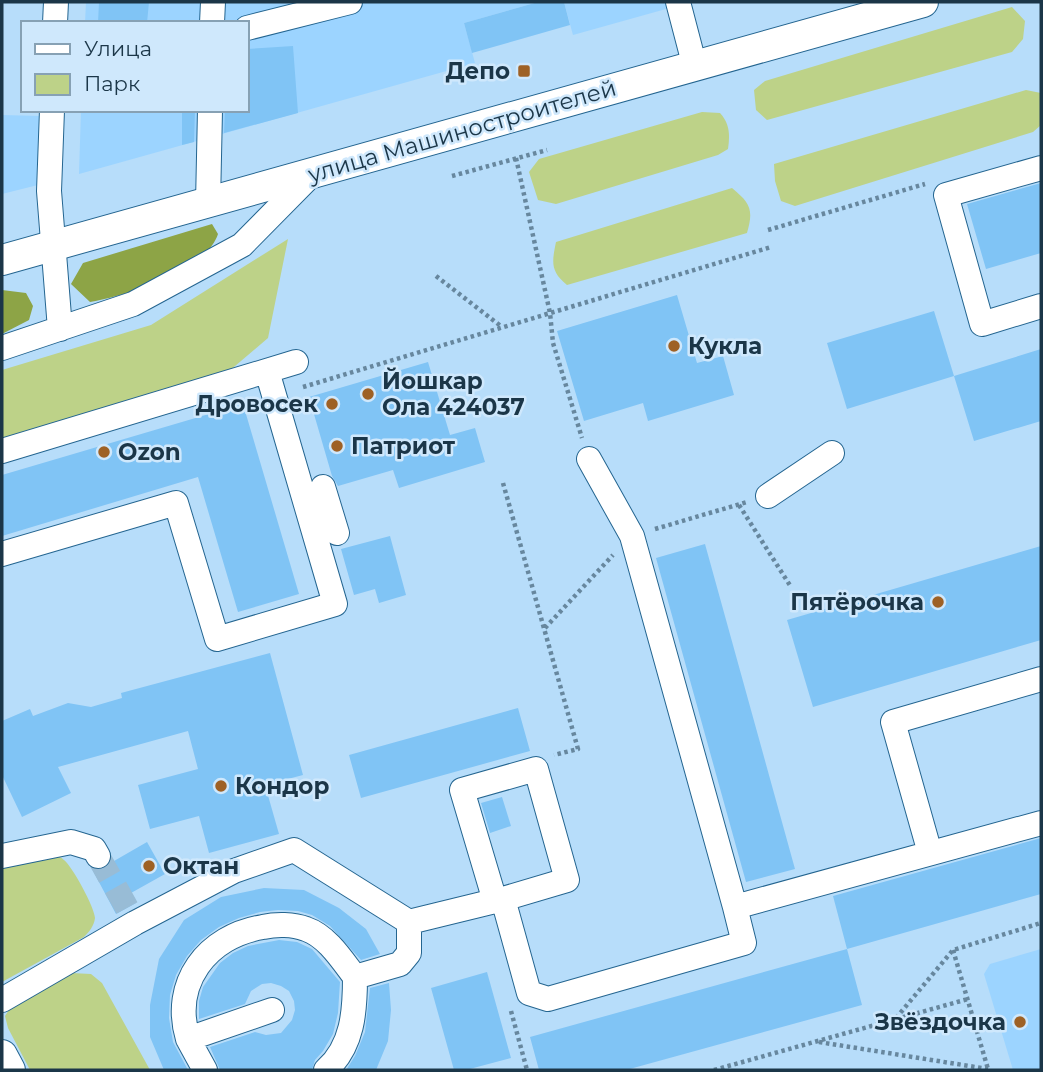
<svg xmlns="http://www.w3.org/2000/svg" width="1043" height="1072" font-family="Montserrat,sans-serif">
	<rect width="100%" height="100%" fill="#b7ddfa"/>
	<path fill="#9cd4ff" d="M86 2H538L464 23 475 63 79 174 81 110H247V23H85Z
		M564 2H691L573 35Z
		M2 115 40 116 38 185 2 194Z
		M1041 949V1070H1013L984 974 990 964Z"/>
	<path fill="#bdd288" d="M1012 7 1025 21 1023 39 1012 52 767 120 756 110 754 90 765 81Z
		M1026 90 1041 93V125L1033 132 795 206 781 201 775 181 774 164Z
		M702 112 720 113C730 124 730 135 728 149L718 155 556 204 538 200 529 172 539 159Z
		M732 188C750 203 754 209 747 233L567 285C550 271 552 262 556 242Z
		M288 239 268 338 195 400 2 462V370L151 325Z
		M54 855C57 856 61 857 64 860 72 866 95 908 95 918 94 926 89 932 84 937L2 982V868Z
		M71 973 91 974 102 983 150 1070H30L8 1028 5 1016 14 1002Z"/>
	<path fill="#8da446" d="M212 224 218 234C206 271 126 296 90 302L71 284 83 263Z
		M2 290 26 293 33 306 29 320 2 334Z"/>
	<path fill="#80c4f5" d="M99 2H149L147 23H98Z
		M538 2H564L570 25 472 53 464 23Z
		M293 46 298 113 224 133 225 110H247V49Z
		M182 110H195L194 142 182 145Z
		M1041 183V253L986 269 967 204Z
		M677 295 697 363 723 356 734 395 648 421 643 403 584 421 557 331Z
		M934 311 954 376 847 409 827 343Z
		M1041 349V421L974 441 954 376Z
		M428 362 450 435 475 428 485 462 399 488 393 470 338 486 332 476 309 397Z
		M243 404 299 594 238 612 198 477 2 536V475Z
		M390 536 406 595 379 603 375 589 354 595 341 549Z
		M705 544 795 869 746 882 656 558Z
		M1041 546V640L813 707 787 620Z
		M270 653 303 775 265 785 279 834 209 853 199 816 150 829 138 785 198 769 188 731 58 767 71 793 22 817 2 775V721L30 709 33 716 68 703 91 707 122 698 121 693Z
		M518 708 530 751 361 798 349 755Z
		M502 797 511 826 490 833 481 803Z
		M1041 838V894L847 949 833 896Z
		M147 842 165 874 131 893 136 903 116 914 92 869H105L112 858 114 861Z
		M264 888 304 890 339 908 366 929 380 954 361 960 330 926 312 915 298 911 278 910 260 912 239 918 219 927 201 940 187 956 176 975 170 995 169 1018 173 1042 188 1070H164L150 1037V1005L159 959 184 920 221 897Z
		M279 940 297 942 312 949 340 982 338 1013 333 1034 323 1051 315 1060 312 1070H220L210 1047 255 1032 266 1035 281 1033 292 1020 295 1010 294 1001 289 991 281 986 271 983 262 984 251 991 245 1004 199 1019V1001L203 987 220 963 233 953 248 946Z
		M847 949 862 1005 626 1070H539L530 1037Z
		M487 972 511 1058 466 1070H454L431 988Z
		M389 983 391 1010 388 1041 376 1070H346L355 1056 365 1032 370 988Z"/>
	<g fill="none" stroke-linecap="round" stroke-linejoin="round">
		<path stroke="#98bcd6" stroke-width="24" stroke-dasharray="24 12" stroke-linecap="butt" d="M98 856 127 908"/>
		<g stroke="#246590" stroke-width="26">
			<path id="minor" d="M678 2 695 67
				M55 23 56 2
				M212 23 213 2
				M247 28 350 2
				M52 110 49 191 60 329
				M1041 168 946 195 982 324 1041 306
				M208 203 210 110
				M2 348 133 304 242 245 313 173
				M2 451 296 362
				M589 459 632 536 735 907
				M323 487 337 533
				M768 496 832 453
				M2 554 176 503 217 639 335 604 267 371
				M930 853 893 722 1041 679
				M2 856 71 842 94 849 98 856
				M495 901 462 790 536 769 567 880 503 899
				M2 1000 135 923 234 871 294 850 409 922 503 899 529 993 548 999 744 943 735 907 1041 823
				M272 1010 188 1039C171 983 207 936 263 927 276 924 293 924 306 929 327 936 342 960 355 977L400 964 409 953V922
				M188 1039 205 1070
				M326 1070C353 1046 355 1011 355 977"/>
		</g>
		<g stroke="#246590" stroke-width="32">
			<path id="major" d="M2 260 923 2
				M2 1055 10 1070"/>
		</g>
		<path stroke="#67879e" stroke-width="4.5" stroke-dasharray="3.5 3.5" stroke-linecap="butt" d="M516 158 550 313 553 343 582 438
			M452 176 547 150
			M768 230 925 184
			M436 276 502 327
			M303 387 771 247
			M503 483 578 749 554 755
			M739 505 791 587
			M655 529 747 502
			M545 628 613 555
			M953 950 988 1069
			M511 1011 527 1070
			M896 1018 953 950 1041 923
			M819 1042 988 1069
			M714 1070 968 999"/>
		<use href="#minor" stroke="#fff" stroke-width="24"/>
		<use href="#major" stroke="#fff" stroke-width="30"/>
	</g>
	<g fill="#9e6125" stroke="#cfe8fc" stroke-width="2.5">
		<rect x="517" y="64" width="14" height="14" rx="3.5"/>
		<circle cx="674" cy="346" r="7"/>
		<circle cx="368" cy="394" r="7"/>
		<circle cx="332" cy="404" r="7"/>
		<circle cx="337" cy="446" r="7"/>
		<circle cx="104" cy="452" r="7"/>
		<circle cx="938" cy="602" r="7"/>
		<circle cx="221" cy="786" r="7"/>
		<circle cx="149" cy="866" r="7"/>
		<circle cx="1020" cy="1022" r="7"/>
	</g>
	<g text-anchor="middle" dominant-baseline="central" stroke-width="5" stroke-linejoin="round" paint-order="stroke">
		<g font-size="23" font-weight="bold" fill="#1b3648" stroke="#cfe8fc" text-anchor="start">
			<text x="510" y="71" text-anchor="end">Депо</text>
			<text x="688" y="346">Кукла</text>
			<text x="382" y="381">Йошкар<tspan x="382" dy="26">Ола 424037</tspan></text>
			<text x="318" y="404" text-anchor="end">Дровосек</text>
			<text x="351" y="446">Патриот</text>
			<text x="118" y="452">Ozon</text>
			<text x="924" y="602" text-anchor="end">Пятёрочка</text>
			<text x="235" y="786">Кондор</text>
			<text x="163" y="866">Октан</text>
			<text x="1006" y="1022" text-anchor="end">Звёздочка</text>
		</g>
		<g font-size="23" fill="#1b3648" stroke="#cfe8fc">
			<text transform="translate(462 131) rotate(-16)">улица Машиностроителей</text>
		</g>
	</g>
	<rect width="1043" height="1072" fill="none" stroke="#1b3648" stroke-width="7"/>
	<rect x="21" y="21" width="228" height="91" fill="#cfe8fc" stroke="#87a1b4" stroke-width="2"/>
	<rect x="35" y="44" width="35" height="10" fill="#ffffff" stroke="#87a1b4" stroke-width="2"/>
	<text x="84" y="56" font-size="21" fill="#1b3648">Улица</text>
	<rect x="35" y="74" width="35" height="21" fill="#bdd288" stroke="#87a1b4" stroke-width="2"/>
	<text x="84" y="91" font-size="21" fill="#1b3648">Парк</text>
</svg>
